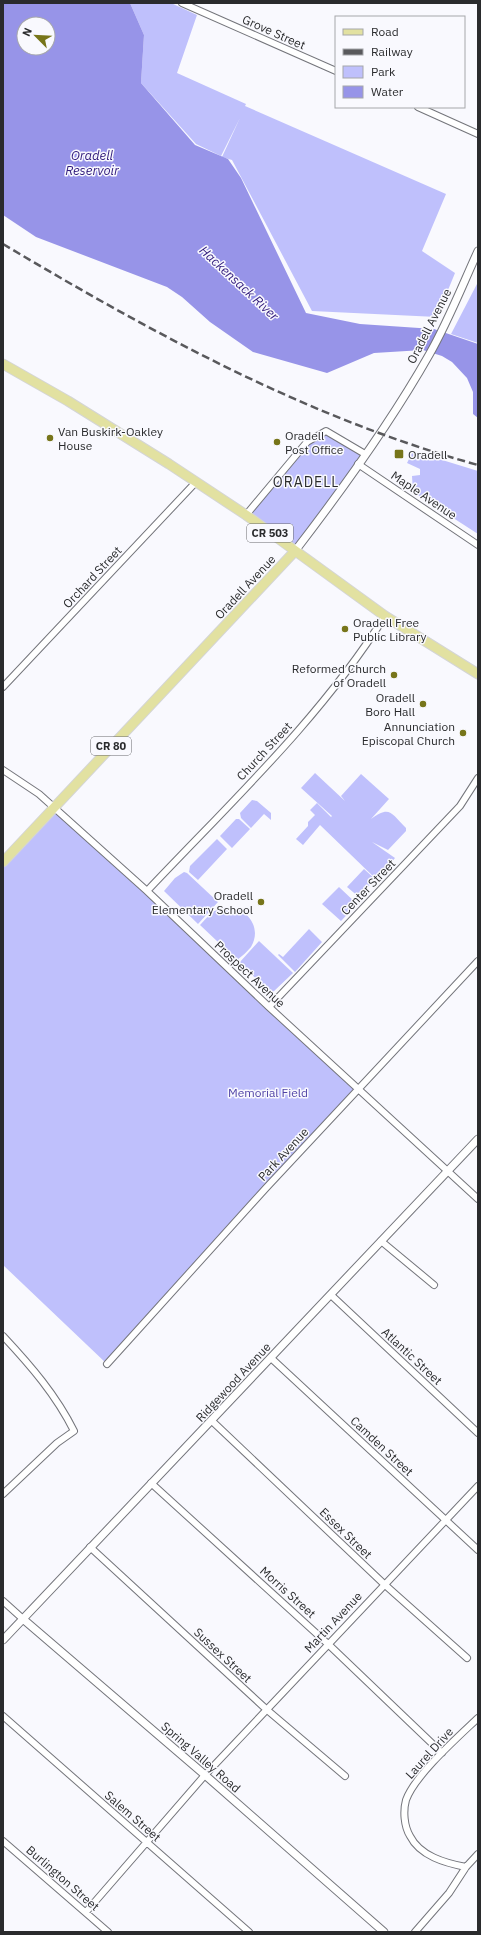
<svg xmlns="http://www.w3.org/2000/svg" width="481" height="1935" font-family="'IBM Plex Sans',sans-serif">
	<rect width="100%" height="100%" fill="#f9f9fe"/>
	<path fill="#bfc0fc" d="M130 3H171L197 15 177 73 246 104 245 106 446 194 422 251 455 273 437 317 312 311 232 160 222 157 240 118 221 156 196 144 141 83 144 35Z
		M478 282V343L451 334Z
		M326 431 365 454 295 551 246 515 307 442Z
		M413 451 478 471V534L413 492 412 476 420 475V469L407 463Z
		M315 773 345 801 341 796 361 774 389 799 371 819C390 805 391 813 406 828V831L388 850 372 842 395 858 377 880 320 825 303 845 296 839 308 826V822L315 815 310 810 317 803 331 817 334 814 332 816 301 788Z
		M252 800 257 801 271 813V820L264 814 251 828 241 818 240 813Z
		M54 807 358 1089 107 1364 3 1265V862Z
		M236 819H239L250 829 232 848 220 836Z
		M217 839 227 849 198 880 189 872 190 866Z
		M364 869 375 879 359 897 347 887Z
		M184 872 187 873 218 902 198 924 164 891 175 878Z
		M339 887 357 904 341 921 322 904Z
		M225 907C246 906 263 927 251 947 247 952 242 956 237 960L200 925 212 912Z
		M309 929 322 942 295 972 278 955 279 954 283 957Z
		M259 941 293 973 272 993 239 963Z"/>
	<path fill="#9794e8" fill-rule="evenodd" d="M3 3H130L144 35 141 83 195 145 228 159 241 178 306 313 360 324 434 329 478 344V427V418L473 414V392L467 378 452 362 442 356 423 350 374 353 327 373 253 352 210 322 182 297 167 287 36 237 3 215ZM24 24H48V48H24Z"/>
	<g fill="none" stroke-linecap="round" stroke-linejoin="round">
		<g stroke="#74757b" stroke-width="8">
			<path id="minor" d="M182 3 336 71
				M418 107 478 134
				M358 464 478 545
				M246 515 307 442 326 431 365 454
				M3 687 196 482
				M3 770 39 794 147 891 269 1007 478 1199
				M147 891C230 803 320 719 385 616
				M269 1007 460 806 478 778
				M381 1241 434 1285
				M331 1295 478 1433
				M3 1336C31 1366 56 1395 74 1431L57 1443 3 1494
				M271 1358 478 1550
				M107 1364 266 1188 478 961
				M212 1421 384 1584 467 1658
				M151 1483 328 1644 442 1753
				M90 1547 266 1709 345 1776
				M3 1601 23 1619
				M3 1716 249 1932
				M3 1841 108 1932
				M466 1867C445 1863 420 1856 410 1836 404 1826 403 1811 406 1800 415 1775 458 1737 478 1718
				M86 1912 205 1775 478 1486
				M415 1932 449 1893 466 1867 478 1854"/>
		</g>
		<g stroke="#74757b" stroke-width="9">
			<path id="tertiary" d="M295 551C342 490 391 422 429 355 448 322 462 286 478 251
				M23 1619 205 1775 384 1932
				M3 1640 478 1139"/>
		</g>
		<g stroke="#d4d5d5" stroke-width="11">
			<path id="primary" d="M3 364 68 401 169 464 246 515 385 616 478 674
				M3 862 295 551"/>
		</g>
		<use href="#minor" stroke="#fff" stroke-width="6"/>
		<use href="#tertiary" stroke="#fff" stroke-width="7"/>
		<use href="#primary" stroke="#e2e1a1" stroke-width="9"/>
		<path stroke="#59595c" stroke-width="2.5" stroke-dasharray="8 4" stroke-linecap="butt" d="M3 244C154 334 308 418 478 465"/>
	</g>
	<g fill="#77751a" stroke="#f9f9fe" stroke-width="1.5">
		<circle cx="50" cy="438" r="4"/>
		<circle cx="277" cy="442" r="4"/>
		<rect x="394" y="449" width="10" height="10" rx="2"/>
		<circle cx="345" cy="629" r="4"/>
		<circle cx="394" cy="675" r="4"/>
		<circle cx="423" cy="704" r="4"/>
		<circle cx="463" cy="733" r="4"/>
		<circle cx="261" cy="902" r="4"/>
	</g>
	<g text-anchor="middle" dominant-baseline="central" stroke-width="3" stroke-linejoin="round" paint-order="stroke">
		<g fill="#f9f9fe" stroke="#68696c" stroke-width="1">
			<rect x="247" y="524" width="46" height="18" rx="3"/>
			<rect x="91" y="737" width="40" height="18" rx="3"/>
		</g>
		<g font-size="11" font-weight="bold" fill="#2a2b2d">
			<text x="270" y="533">CR 503</text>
			<text x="111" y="746">CR 80</text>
		</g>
		<g font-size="12" fill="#2a2b2d" stroke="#f9f9fe">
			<text transform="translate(274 32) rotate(24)">Grove Street</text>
			<text transform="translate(429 326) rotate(-63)">Oradell Avenue</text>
			<text transform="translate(424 495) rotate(34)">Maple Avenue</text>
			<text transform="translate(92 577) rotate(-47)">Orchard Street</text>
			<text transform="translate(245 587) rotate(-47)">Oradell Avenue</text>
			<text transform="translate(264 751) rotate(-47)">Church Street</text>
			<text transform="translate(368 887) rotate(-46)">Center Street</text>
			<text transform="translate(250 974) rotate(43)">Prospect Avenue</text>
			<text transform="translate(283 1154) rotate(-47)">Park Avenue</text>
			<text transform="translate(412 1356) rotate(43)">Atlantic Street</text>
			<text transform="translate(233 1382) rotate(-47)">Ridgewood Avenue</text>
			<text transform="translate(382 1446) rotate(43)">Camden Street</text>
			<text transform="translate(346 1533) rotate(44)">Essex Street</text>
			<text transform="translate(288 1592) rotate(42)">Morris Street</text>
			<text transform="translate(333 1622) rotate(-47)">Martin Avenue</text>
			<text transform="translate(223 1655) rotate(43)">Sussex Street</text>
			<text transform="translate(429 1753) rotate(-48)">Laurel Drive</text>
			<text transform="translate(201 1757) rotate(41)">Spring Valley Road</text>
			<text transform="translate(133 1816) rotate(41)">Salem Street</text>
			<text transform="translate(63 1878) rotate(41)">Burlington Street</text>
		</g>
		<g font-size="12" fill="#2a2b2d" stroke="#f9f9fe" text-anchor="start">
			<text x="58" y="431">Van Buskirk-Oakley<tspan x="58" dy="14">House</tspan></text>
			<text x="285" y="435">Oradell<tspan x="285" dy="14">Post Office</tspan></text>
			<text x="408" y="454">Oradell</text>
			<text x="353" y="622">Oradell Free<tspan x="353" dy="14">Public Library</tspan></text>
			<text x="386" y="668" text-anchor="end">Reformed Church<tspan x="386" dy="14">of Oradell</tspan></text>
			<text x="415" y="697" text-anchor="end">Oradell<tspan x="415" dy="14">Boro Hall</tspan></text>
			<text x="455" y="726" text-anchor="end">Annunciation<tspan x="455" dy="14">Episcopal Church</tspan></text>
			<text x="253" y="895" text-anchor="end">Oradell<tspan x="253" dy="14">Elementary School</tspan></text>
		</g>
		<g font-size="12" fill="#5144a7" stroke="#f9f9fe">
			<text x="268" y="1092">Memorial Field</text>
		</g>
		<g font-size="13" font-style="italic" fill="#311b7c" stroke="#f9f9fe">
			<text x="92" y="155">Oradell<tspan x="92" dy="15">Reservoir</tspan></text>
			<text transform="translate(239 283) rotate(43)">Hackensack River</text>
		</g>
		<g font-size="14" letter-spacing="1" fill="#2a2b2d" stroke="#f9f9fe">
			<text x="306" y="482">ORADELL</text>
		</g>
	</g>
	<rect width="481" height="1935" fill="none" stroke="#2a2b2d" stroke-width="8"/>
	<rect x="335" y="16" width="130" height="92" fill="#f9f9fe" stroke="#a6a7aa"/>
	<rect x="343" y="29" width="20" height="6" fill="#e2e1a1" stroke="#a6a7aa"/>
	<text x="371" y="36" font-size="12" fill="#2a2b2d">Road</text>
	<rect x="343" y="49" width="20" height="6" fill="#59595c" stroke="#a6a7aa"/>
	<text x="371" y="56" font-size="12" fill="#2a2b2d">Railway</text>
	<rect x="343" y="66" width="20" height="12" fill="#bfc0fc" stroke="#a6a7aa"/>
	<text x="371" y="76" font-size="12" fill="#2a2b2d">Park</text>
	<rect x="343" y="86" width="20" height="12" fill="#9794e8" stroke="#a6a7aa"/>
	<text x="371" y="96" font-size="12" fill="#2a2b2d">Water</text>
	<g transform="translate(36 36) rotate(294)"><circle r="19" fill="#f9f9fe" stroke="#a6a7aa"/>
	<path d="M0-3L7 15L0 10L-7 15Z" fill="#77751a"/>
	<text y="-6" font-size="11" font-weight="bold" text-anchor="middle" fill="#2a2b2d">N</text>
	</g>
</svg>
